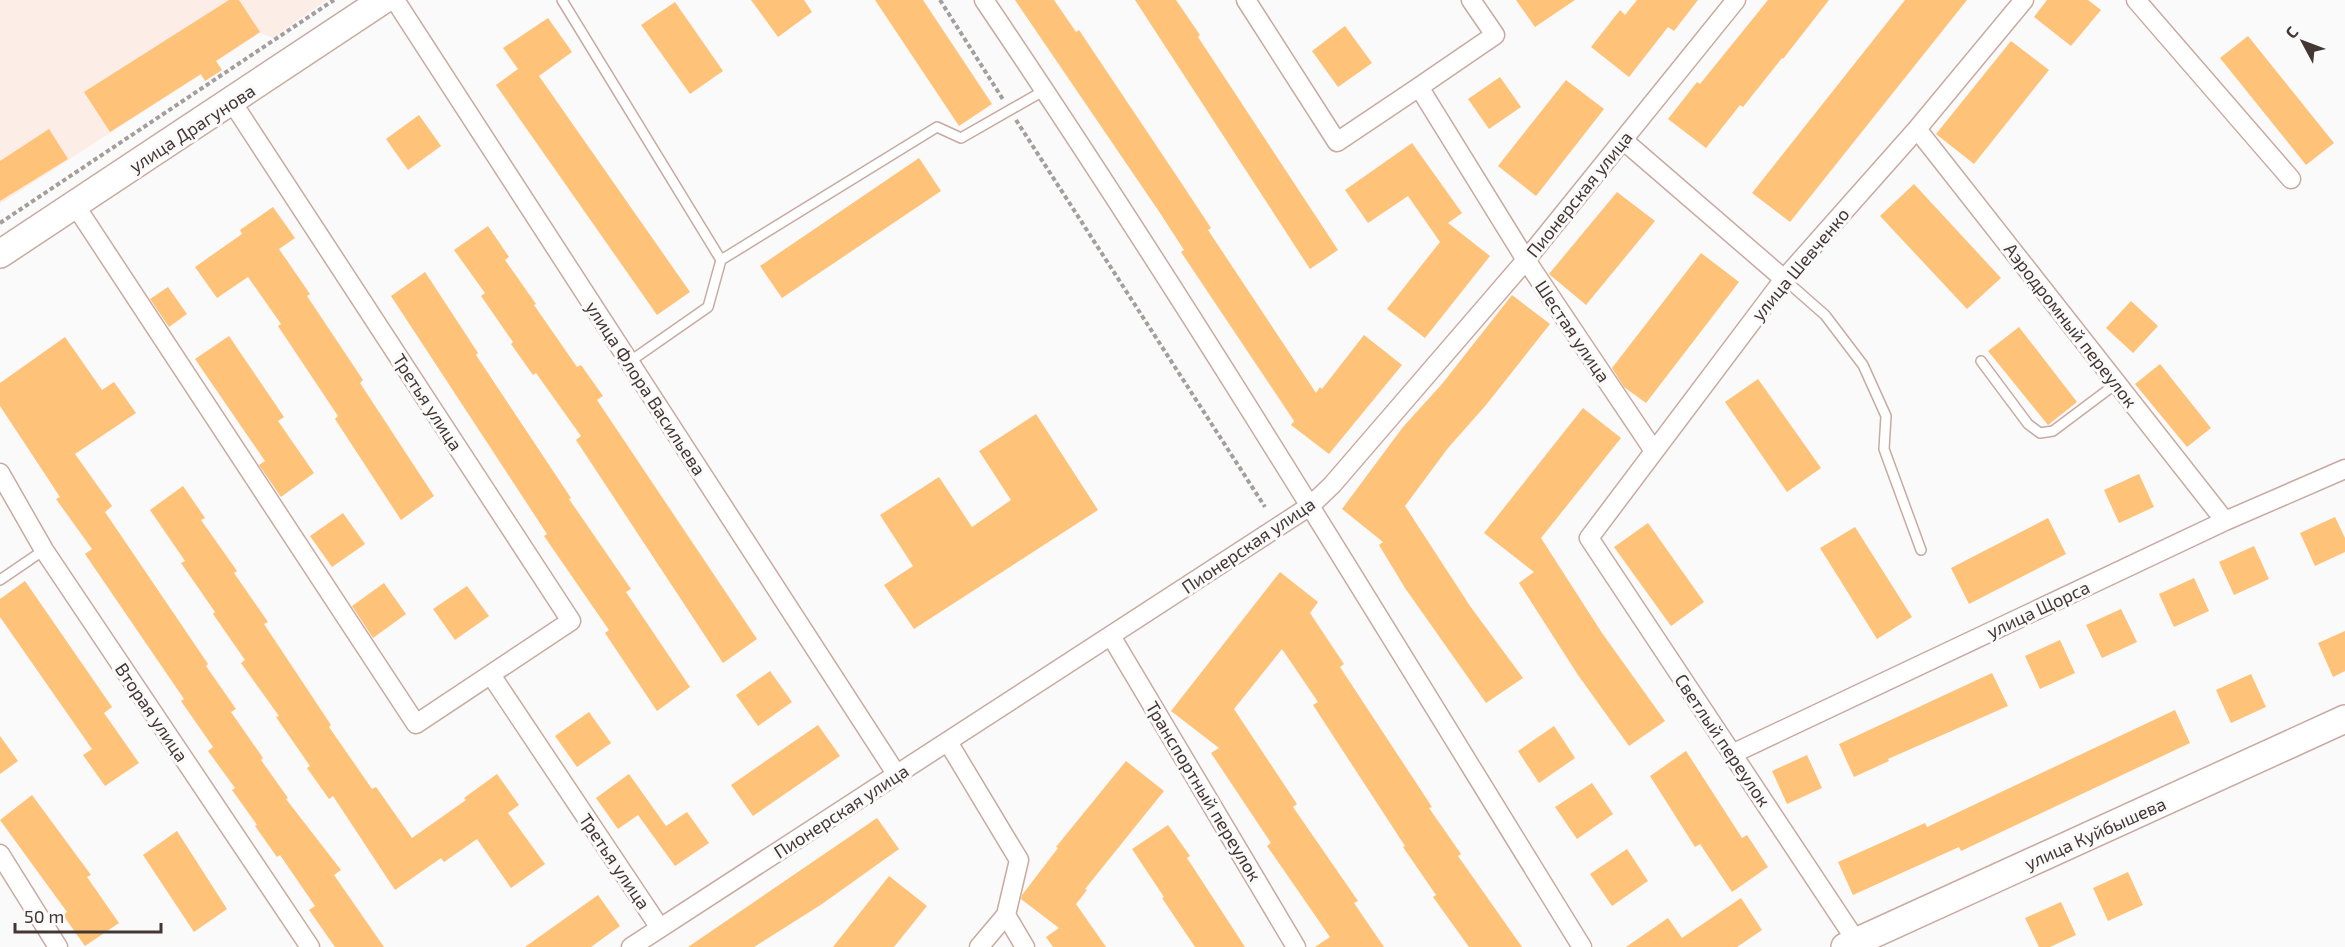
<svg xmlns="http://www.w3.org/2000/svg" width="2345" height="947" font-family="'Exo 2',sans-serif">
	<rect width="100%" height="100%" fill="#fafafa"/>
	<path fill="#fdede7" d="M0 0H327L273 38 260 33 216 61 222 70 205 81 200 75 0 204Z"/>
	<path fill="#fec278" d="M229 0H239L260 32 216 61 222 70 205 81 201 74 110 132 84 92Z
		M751 0H804L812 12 778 37Z
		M875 0H923L992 104 959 126Z
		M1015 0H1054L1076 32 1079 30 1182 184 1211 228 1208 230 1316 393 1320 387 1322 389 1364 335 1402 365 1329 454 1291 425 1294 421 1181 252 1184 250 1160 213Z
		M1135 0H1176L1200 35 1198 37 1338 250 1310 269Z
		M1516 0H1575L1535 27Z
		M1637 0H1698L1674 31 1668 27 1629 77 1591 47 1620 10 1625 15Z
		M1768 0H1829L1783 59 1782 58 1743 107 1740 105 1706 148 1668 119 1697 82 1700 84Z
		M1905 0H1967L1790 222 1752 193Z
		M2047 0H2088L2101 10 2071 46 2034 17Z
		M675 2 723 71 690 94 641 25Z
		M548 18 572 52 539 76 690 292 657 315 496 85 518 69 503 48Z
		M1345 26 1372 63 1338 87 1312 51Z
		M2248 36 2334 143 2306 165 2220 58Z
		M2011 41 2049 70 1974 164 1936 134Z
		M1500 77 1521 107 1489 129 1468 99Z
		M1566 80 1604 109 1536 196 1498 166Z
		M419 115 441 146 408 170 386 139Z
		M49 129 68 159 0 201V161Z
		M1412 143 1462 213 1448 223 1490 256 1425 338 1387 309 1440 242 1408 196 1368 223 1345 190Z
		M919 158 941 191 782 298 760 266Z
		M1914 184 2001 278 1967 309 1880 216Z
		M1617 192 1655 221 1586 305 1549 274Z
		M273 207 295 238 279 249 310 294 307 296 363 380 360 383 434 496 401 520 335 419 338 416 278 326 281 324 248 277 217 298 195 267 242 234 240 230Z
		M488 226 509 257 505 260 536 304 534 305 577 367 581 365 603 396 597 400 757 639 723 663 576 440 581 436 536 373 533 375 511 344 513 342 481 296 485 293 454 250Z
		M1701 253 1739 282 1646 403 1624 387 1612 368Z
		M425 272 478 353 476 355 571 498 569 499 631 589 626 592 690 687 657 711 605 633 609 630 544 536 547 534 391 296Z
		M168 287 187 314 169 327 150 299Z
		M1512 295 1550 324 1486 405 1448 448 1405 506 1470 606 1523 678 1486 703 1405 588 1379 545 1383 542 1342 509 1403 427 1442 384Z
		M2131 301 2158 326 2133 353 2106 328Z
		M2019 327 2077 402 2048 425 1988 351Z
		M229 336 284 417 278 421 314 473 281 497 259 465 265 461 195 359Z
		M65 337 102 390 114 382 136 413 75 454 112 506 105 512 208 664 206 666 236 709 231 712 263 758 261 760 288 798 286 799 341 870 334 875 384 947H335L309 910 315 906 280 855 277 857 255 826 257 825 232 790 235 788 208 751 213 747 181 701 184 699 85 554 92 549 56 499 60 497 0 406V383Z
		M2160 364 2211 428 2187 447 2135 384Z
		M1758 379 1821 468 1787 492 1725 402Z
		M1583 408 1621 438 1541 538 1602 633 1665 721 1629 746 1578 675 1519 583 1534 572 1484 533Z
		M1036 414 1098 510 914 629 884 585 913 566 880 515 939 477 972 527 1011 500 979 451Z
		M2139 474 2154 507 2119 523 2104 490Z
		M183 486 205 518 201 520 237 571 234 573 268 622 264 624 331 725 329 727 372 789 376 787 412 838 466 800 464 798 497 774 519 805 508 813 545 864 511 888 477 839 444 862 441 858 395 890 333 796 329 799 307 768 310 766 276 717 279 716 241 663 245 660 213 614 215 612 181 563 185 561 150 510Z
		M343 513 365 544 332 567 310 536Z
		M2335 517 2345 538V552L2315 566 2300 533Z
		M2048 518 2066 554 1969 604 1951 568Z
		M1648 523 1704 602 1671 626 1614 547Z
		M1855 527 1912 617 1877 639 1820 548Z
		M2254 546 2269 579 2234 595 2219 562Z
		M1280 572 1318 602 1310 613 1344 664 1340 667 1432 807 1429 808 1461 854 1458 856 1522 947H1469L1433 897 1436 895 1403 847 1405 846 1313 705 1318 702 1282 649 1234 709 1297 804 1293 807 1358 901 1354 903 1384 947H1315L1330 937 1267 846 1271 843 1211 753 1219 748 1171 711Z
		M2194 578 2209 611 2174 627 2159 594Z
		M25 581 112 707 104 713 139 763 105 786 83 755 92 749 0 617V599Z
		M384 583 406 614 373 638 352 606Z
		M467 586 489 616 455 640 433 609Z
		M2121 609 2137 642 2102 658 2086 625Z
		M2345 631V671L2333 677 2318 643Z
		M2060 640 2075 673 2040 689 2025 656Z
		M770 671 792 702 758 726 736 695Z
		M1992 673 2008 706 1888 759 1889 761 1854 777 1839 744Z
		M2251 674 2266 707 2231 723 2216 690Z
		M2175 710 2190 743 1961 851 1959 847 1853 895 1838 862 1925 823 1927 827Z
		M589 712 611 743 577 767 555 736Z
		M818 725 840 756 753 816 731 785Z
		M1554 726 1575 758 1539 783 1518 751Z
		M0 736 18 761 0 774Z
		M1686 751 1742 838 1747 835 1768 867 1732 892 1700 844 1695 847 1650 776Z
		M1807 755 1822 788 1787 804 1772 771Z
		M1126 761 1164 791 1085 889 1087 890 1076 904 1106 947H1053L1046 937 1059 928 1021 899 1022 895 1058 848 1056 847Z
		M629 774 666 826 687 812 709 843 675 866 638 815 618 829 596 798Z
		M1592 783 1613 814 1577 839 1555 807Z
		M32 795 91 875 87 877 119 923 85 946 63 915 67 912 0 820Z
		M877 818 899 849 822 904 754 947H688Z
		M1168 825 1190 856 1187 858 1245 947H1195L1162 898 1164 897 1132 849Z
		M177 831 227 909 194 932 143 855Z
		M1627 849 1648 881 1612 906 1590 874Z
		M2128 872 2143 905 2108 921 2093 888Z
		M889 876 927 906 894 947H833Z
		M598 895 620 926 591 947H525Z
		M1741 898 1762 930 1737 947H1626L1668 918 1682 938Z
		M2061 902 2076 935 2050 947H2039L2025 918Z"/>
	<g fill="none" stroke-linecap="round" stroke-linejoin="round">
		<g stroke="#c8aaa0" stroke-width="12">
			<path id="lane" d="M562 0 721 260 937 127 961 138 1045 90
				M1784 279 1825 315 1863 365 1886 416 1884 449 1921 550
				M1981 361 2028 424 2040 433 2053 431 2117 383
				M629 362 708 307 721 260
				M0 580 44 550"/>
		</g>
		<g stroke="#c8aaa0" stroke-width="21">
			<path id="street" d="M395 0 897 775
				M984 0C1193 309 1386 630 1582 947
				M1246 0 1337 142 1419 87 1526 260 1654 451
				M2136 0 2291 179
				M1419 87 1495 35 1471 0
				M1917 129 2225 521
				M1623 140 1784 279
				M75 205 416 724 571 621 232 102
				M0 473 44 550 310 947
				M1111 636 1296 947
				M491 675 660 928
				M948 742 1019 860 1006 915 1025 947
				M1732 754 2225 521 2345 469
				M0 854 58 947
				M1857 942 1589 538 1784 279 1917 129 2024 0
				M631 947 1310 506 1332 485 1526 260 1736 0
				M979 947 1006 915"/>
		</g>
		<g stroke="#c8aaa0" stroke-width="30">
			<path id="secondary" d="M0 254 383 0
				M1845 947 2345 719"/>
		</g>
		<path stroke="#a49e9c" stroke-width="4" stroke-dasharray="4.5 3" stroke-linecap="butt" d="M940 0 1004 101
			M1016 120 1265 507
			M0 223 334 0"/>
		<use href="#lane" stroke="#fff" stroke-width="9"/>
		<use href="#street" stroke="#fff" stroke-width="18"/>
		<use href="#secondary" stroke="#fff" stroke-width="27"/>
	</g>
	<g text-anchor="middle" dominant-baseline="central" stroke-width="6" stroke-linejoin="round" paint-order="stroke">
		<g font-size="18" fill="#443733" stroke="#fafafa">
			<text transform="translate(192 128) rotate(-33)">улица Драгунова</text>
			<text transform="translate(1579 194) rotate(-51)">Пионерская улица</text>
			<text transform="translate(1800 264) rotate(-50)">улица Шевченко</text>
			<text transform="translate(2071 325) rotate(52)">Аэродромный переулок</text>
			<text transform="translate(1573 331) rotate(56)">Шестая улица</text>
			<text transform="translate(646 388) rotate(57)">улица Флора Васильева</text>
			<text transform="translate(428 402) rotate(57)">Третья улица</text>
			<text transform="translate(1248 545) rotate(-34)">Пионерская улица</text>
			<text transform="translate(2038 609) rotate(-25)">улица Щорса</text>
			<text transform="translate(152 712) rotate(56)">Вторая улица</text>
			<text transform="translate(1723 740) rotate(56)">Светлый переулок</text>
			<text transform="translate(1204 791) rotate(59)">Транспортный переулок</text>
			<text transform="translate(841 811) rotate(-33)">Пионерская улица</text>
			<text transform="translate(2095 833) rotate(-24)">улица Куйбышева</text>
			<text transform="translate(615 861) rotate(56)">Третья улица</text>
		</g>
	</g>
	<g transform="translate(2303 42) rotate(311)" stroke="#fafafa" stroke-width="4.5" paint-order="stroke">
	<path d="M0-4.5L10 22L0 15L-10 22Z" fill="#443733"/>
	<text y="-9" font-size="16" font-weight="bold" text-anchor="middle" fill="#443733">С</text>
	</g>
	<path d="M15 923v9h146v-9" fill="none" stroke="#443733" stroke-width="3"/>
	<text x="24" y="923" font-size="18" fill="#443733" stroke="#fafafa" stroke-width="4.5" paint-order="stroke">50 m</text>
</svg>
